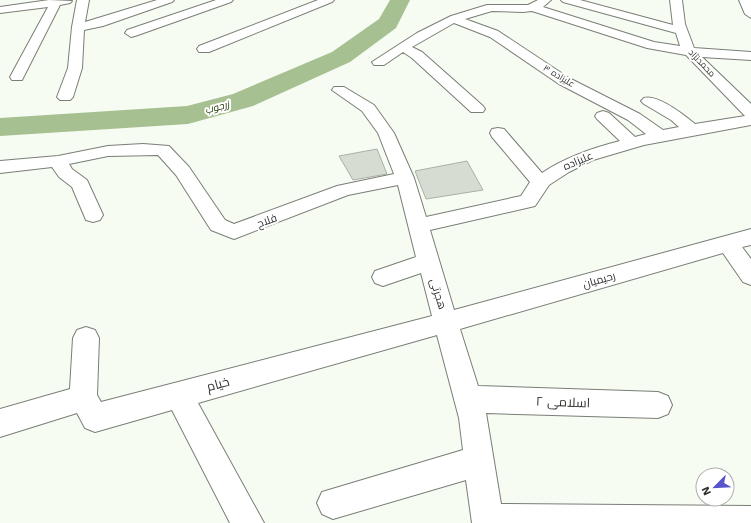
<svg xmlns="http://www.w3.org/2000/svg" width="751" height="523" font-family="'Work Sans',Cairo,sans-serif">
	<rect width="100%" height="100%" fill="#f7fcf3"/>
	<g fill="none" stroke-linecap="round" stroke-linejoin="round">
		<path fill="#a7c091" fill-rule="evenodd" d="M390 0H410L396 28 350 62 253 106 188 124 0 136V118L187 106 233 94 332 52 379 19Z"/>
	</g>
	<path fill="#d7dcd3" stroke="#acb1a8" d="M377 149 387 174 353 180 339 156Z
		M467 161 483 190 426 199 415 171Z"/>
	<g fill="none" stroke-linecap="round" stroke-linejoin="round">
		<g stroke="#797e76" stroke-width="2">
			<path id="minor" d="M49 0 72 1 70 3 60 5 22 80H12L10 77 48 7 0 13V7Z
				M77 0H89L85 22 157 0H174L172 2 103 26 84 30 82 68 73 97 70 100H60L57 97 68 68 72 27Z
				M216 0H233L231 2 135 36 131 37 125 33 127 30Z
				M318 0H334L332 2 209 52H199L197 49 199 46Z
				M538 0H551L543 7 654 42 680 46 676 33 563 2 561 0H580L673 25 670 0H682L685 24 694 48 751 52V60L702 57 751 104V125L644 145 593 160 569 172 549 185 535 206 430 230 454 310 751 229V245L742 247 751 259V285L743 282 723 253 460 329 478 386 658 392 668 396 672 405 668 414 658 418 486 413 501 504 751 506V523H472L466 480 333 519 322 514 317 503 322 492 463 450 459 418 437 335 198 403 264 523H230L172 410 95 432 85 428 77 413 0 437V409L70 389 73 338 77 330 86 327 95 330 99 338 97 395 101 402 432 316 421 273 383 286 375 283 372 277 375 271 416 257 398 185 348 195 234 239 211 230 176 175 158 155 108 156 69 164 72 169 87 180 103 215 100 220 93 222 86 220 72 187 59 177 52 167 0 173V161L58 156 108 146 143 144 169 146 189 167 225 220 234 224 337 186 394 174 378 133 362 111 332 90 334 87H344L374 105 394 133 414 178 426 217 521 196 530 182 492 137 490 133 492 129 498 128 504 129 542 173C566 157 592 148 620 141L597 119 595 116 597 113 603 111 609 113 635 137 646 134 628 120 559 84 490 37 454 23 412 47 422 52 483 106 485 109 483 112H471L412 58 403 52 384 65H374L372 62 417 33 451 16 487 5H528ZM492 11 523 12 532 11 647 48 686 55 745 116 695 124C684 115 658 94 644 98L641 101 644 104 671 120 679 127 663 130 640 114 569 78 498 31 465 19Z
				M739 0H751V18L745 14Z"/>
		</g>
		<use href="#minor" fill="#fff" fill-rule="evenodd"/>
	</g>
	<g text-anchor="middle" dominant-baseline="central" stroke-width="4" stroke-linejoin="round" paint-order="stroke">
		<g font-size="9" fill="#2f312d" stroke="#fff">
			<text transform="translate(702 63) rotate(46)">محمدنژاد</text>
			<text transform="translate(559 76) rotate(31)">علیزاده ۳</text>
		</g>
		<g font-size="10" font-style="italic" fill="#213703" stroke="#fff">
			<text transform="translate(217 107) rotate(-15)">زرجوب</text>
		</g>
		<g font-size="11" fill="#2f312d" stroke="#fff">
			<text transform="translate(578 161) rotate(-23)">علیزاده</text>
			<text transform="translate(267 221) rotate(-20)">فلاح</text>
			<text transform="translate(599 280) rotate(-16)">رحیمیان</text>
			<text transform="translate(438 294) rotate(73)">هجرتی</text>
		</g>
		<g font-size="13" fill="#2f312d" stroke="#fff">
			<text transform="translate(218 384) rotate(-15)">خیام</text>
			<text transform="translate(563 402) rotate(2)">اسلامی ۲</text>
		</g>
	</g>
	<g transform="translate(715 487) rotate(246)"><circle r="19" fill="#ffffff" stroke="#acadab"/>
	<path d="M0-3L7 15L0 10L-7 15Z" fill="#5953cb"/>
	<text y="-6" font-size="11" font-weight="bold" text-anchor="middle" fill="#2f312d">N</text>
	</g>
</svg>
